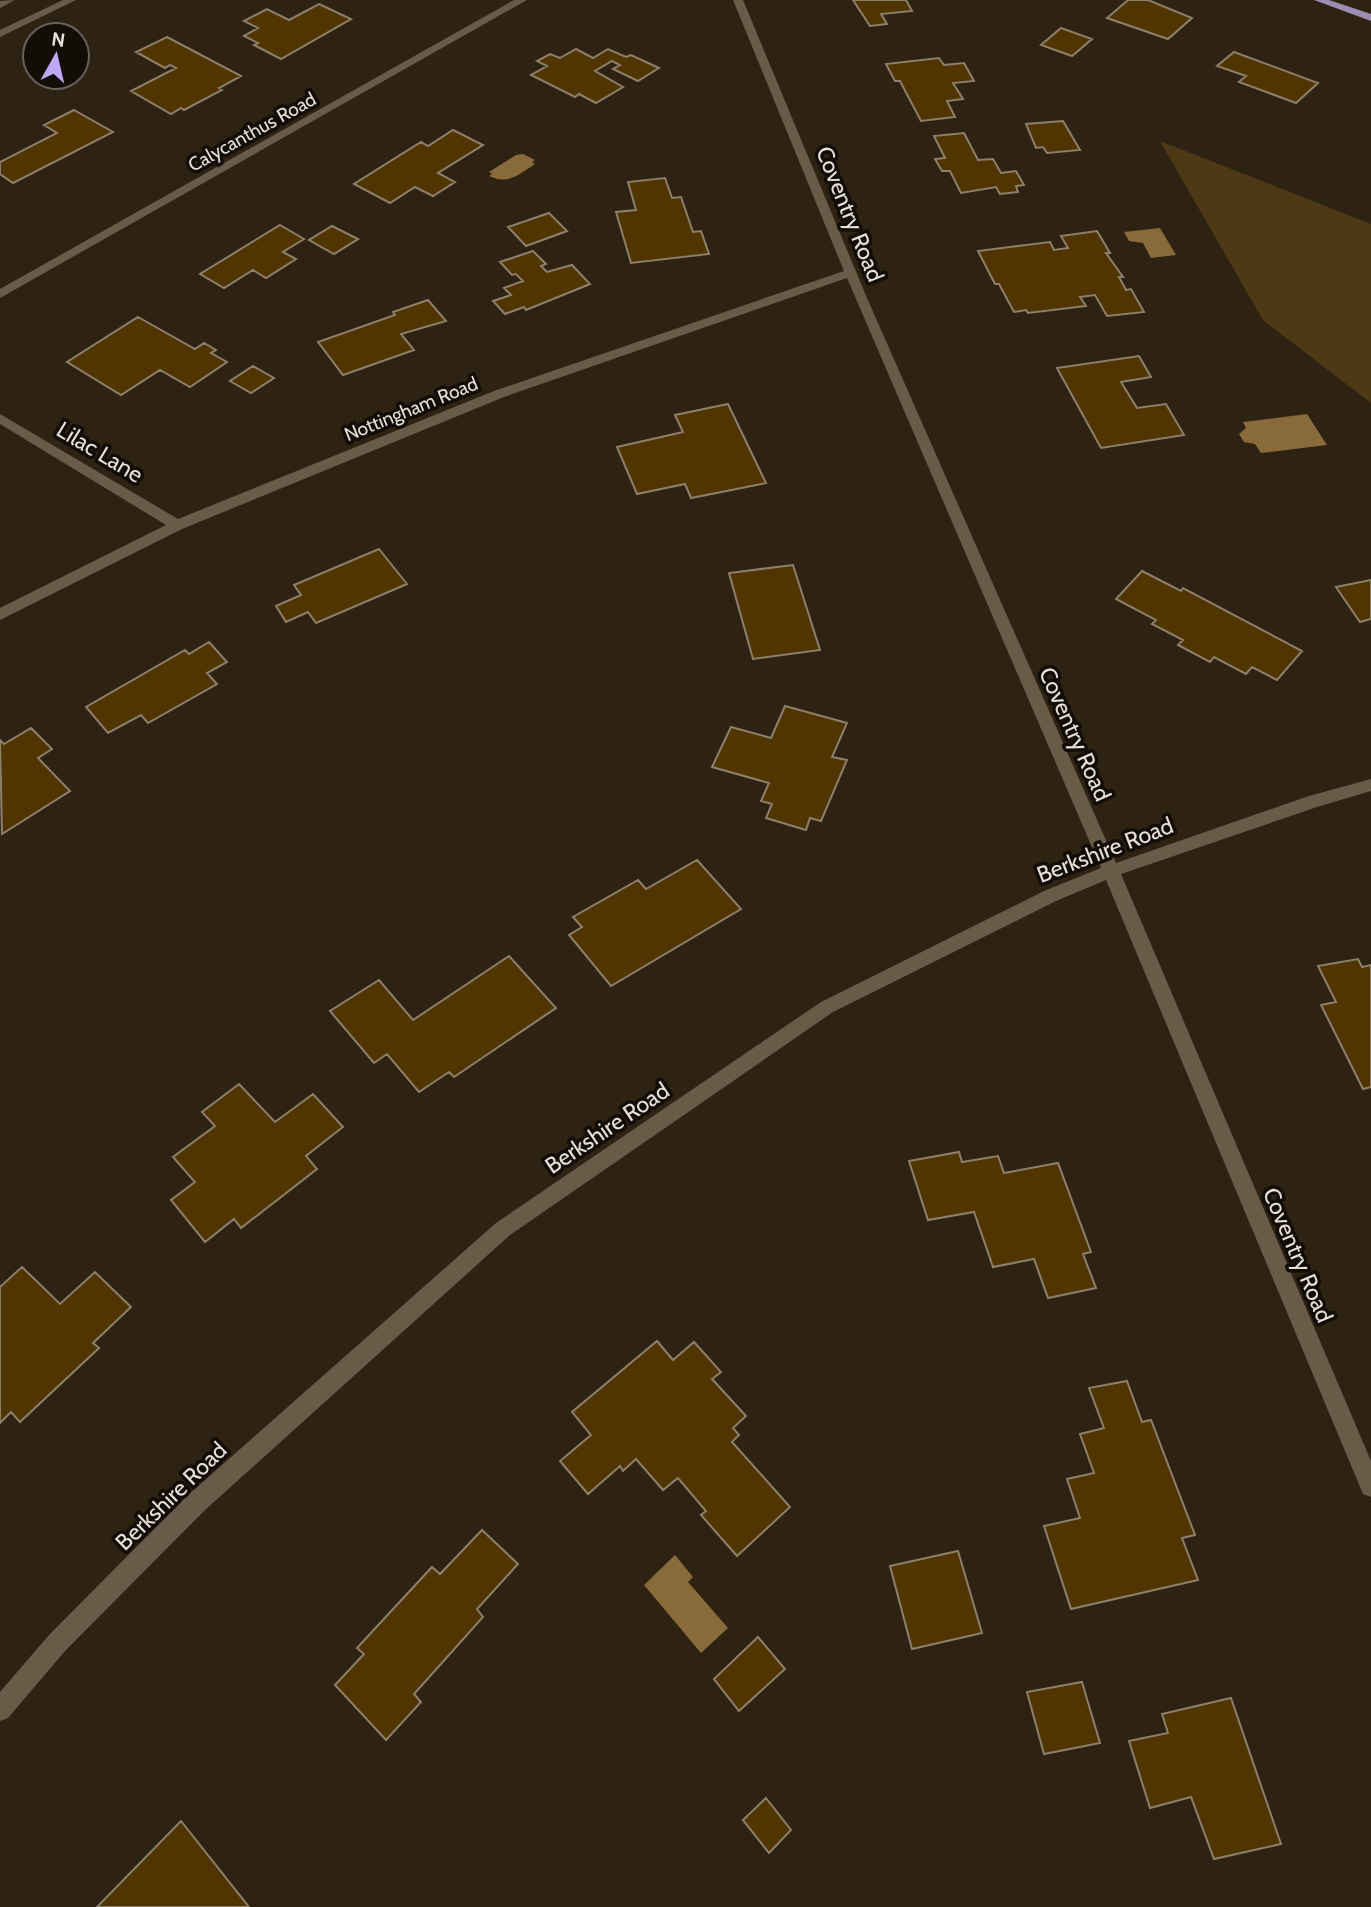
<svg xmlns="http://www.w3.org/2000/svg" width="1371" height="1907" font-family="Cabin,sans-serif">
	<rect width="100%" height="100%" fill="#2e2312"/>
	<path fill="#4e3916" d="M1160 141 1371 224V403L1263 320Z"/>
	<path fill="#896a3b" d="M523 154 535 160 532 162 535 164C518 175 508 185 489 176L492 174 489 172 516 155Z
		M1160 228 1176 255 1151 258 1143 243 1129 241 1124 232Z
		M1307 414 1327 445 1261 453 1255 444 1244 442 1239 434 1246 428 1243 422Z
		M675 1555 693 1577 688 1582 728 1628 701 1653 644 1585Z"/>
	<path fill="#513500" stroke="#8c7f6b" stroke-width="2" d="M853 0H906L912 11 881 14 887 24 870 26Z
		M1128 0H1148L1192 18 1168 39 1107 18Z
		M319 4 351 19 281 59 254 45 258 43 244 36 258 28 244 21 267 9 289 20Z
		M1061 28 1092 39 1072 56 1041 45Z
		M167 37 241 76 219 88 222 90 184 110 181 108 171 114 131 91 176 68 170 65 165 68 136 52Z
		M576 49 593 58 608 49 626 57 631 55 659 68 638 81 613 69 620 65 612 61 595 71 623 87 596 103 579 94 575 97 531 75 547 66 537 61 550 54 560 58Z
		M1234 52 1318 83 1296 103 1239 82 1246 76 1217 66Z
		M939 58 944 65 964 63 974 81 953 83 963 99 947 101 955 117 921 121 900 81H895L886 64Z
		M74 110 113 132 13 183 0 174V162L57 133 44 125Z
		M1063 121 1080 150 1047 153 1043 147 1036 148 1026 124Z
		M453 130 483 145 438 173 455 182 433 196 415 187 390 203 354 184 421 142 428 146Z
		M964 133 978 160 993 159 1001 173 1016 171 1024 185 1016 186 1018 192 1000 194 996 187 961 193 950 171H942L935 159 945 158 934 136Z
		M665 178 672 198 681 197 693 232 701 231 709 254 631 263 616 212 636 210 628 182Z
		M549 213 567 231 526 246 508 227Z
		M280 225 304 239 283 252 296 259 266 278 253 270 224 288 200 274Z
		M332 226 358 239 334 254 309 240Z
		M1097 231 1110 253H1106L1123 277H1119L1126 290 1131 289 1144 312 1107 316 1095 295 1080 297 1086 306 1028 313 1026 310 1014 312 999 284H995L978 251 1050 242 1054 250 1068 248 1061 236Z
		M533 251 546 264 541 266 547 272 572 265 590 284 526 310 524 307 505 314 493 301 511 295 504 288 523 281 516 274 512 275 500 262Z
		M428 300 446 321 401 334 414 350 343 375 318 342 395 315 393 312Z
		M138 317 195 349 204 343 216 350 211 353 227 362 190 387 160 370 121 395 67 362Z
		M1139 356 1151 377 1121 382 1137 408 1166 404 1184 435 1101 448 1057 368Z
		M253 366 274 378 251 393 230 381Z
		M728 404 766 483 691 498 685 484 637 494 617 447 683 432 675 415Z
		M379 549 407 584 316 623 308 612 286 622 276 606 301 595 294 585Z
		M793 565 820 650 753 659 729 573Z
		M1142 571 1181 591 1183 588 1302 651 1277 680 1252 667 1246 674 1214 657 1210 662 1178 645 1183 640 1152 624 1156 620 1116 599Z
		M1371 580V619L1360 622 1336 587Z
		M209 642 227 662 207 673 217 684 148 723 141 715 108 733 86 707 185 650 189 654Z
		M785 706 847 723 832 757 847 760 821 821 810 818 806 830 766 818 772 804 761 801 769 783 712 767 731 727 771 738Z
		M31 728 52 749 38 758 70 791 2 834 0 740 4 744Z
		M697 860 741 909 611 986 569 935 582 927 573 917 638 880 646 889Z
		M509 956 556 1008 454 1077 449 1072 419 1092 387 1054 374 1063 330 1011 379 980 413 1020Z
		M1358 959 1362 967 1371 965V1087L1363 1089 1321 1005 1336 1002 1318 966Z
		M239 1084 275 1122 313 1094 343 1127 306 1156 317 1169 241 1228 234 1219 205 1242 171 1200 195 1182 173 1157 215 1126 202 1112Z
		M959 1152 962 1162 998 1156 1004 1173 1058 1163 1091 1252 1083 1254 1096 1288 1048 1298 1034 1259 993 1267 974 1212 928 1220 909 1161Z
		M22 1267 60 1304 95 1272 131 1307 93 1343 99 1348 20 1422 11 1412 0 1423V1287Z
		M657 1341 673 1360 694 1342 721 1372 712 1379 746 1416 733 1428 739 1435 732 1442 790 1507 737 1556 701 1515 706 1511 678 1478 663 1490 636 1459 623 1471 620 1466 588 1494 560 1461 591 1435 572 1412Z
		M1127 1381 1142 1422 1151 1420 1195 1535 1182 1538 1198 1580 1071 1609 1044 1526 1080 1518 1067 1479 1094 1473 1080 1434 1104 1428 1089 1388Z
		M482 1530 518 1564 477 1609 483 1617 414 1694 421 1702 386 1740 335 1685 364 1654 357 1648 432 1567 440 1574Z
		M958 1551 982 1633 912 1649 890 1566Z
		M758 1637 785 1669 739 1711 714 1679Z
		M1082 1682 1100 1743 1044 1754 1027 1692Z
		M1231 1698 1281 1844 1214 1859 1191 1797 1150 1808 1129 1741 1168 1733 1162 1714Z
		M766 1798 791 1830 769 1853 743 1820Z
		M181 1821 249 1907H97Z"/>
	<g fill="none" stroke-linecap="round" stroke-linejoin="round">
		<path fill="#685c49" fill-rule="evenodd" d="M15 0 0 8V1Z
			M63 0H76L0 37V30Z
			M514 0H527L0 298V289Z
			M733 0H743L867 298 1116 863 1309 796 1371 779V791L1317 807 1121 874 1371 1461V1497L1363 1494 1106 880 1056 901 833 1012 510 1235 204 1511 65 1651 8 1718 0 1721V1692L49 1635 188 1495 496 1223 821 1002 1044 891 1101 868 847 278 504 397 182 529 0 620V608L166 525 0 424V414L178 519 494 391 844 271Z"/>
		<path fill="#9f8db1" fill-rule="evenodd" d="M1314 0H1329L1371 14V21Z"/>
	</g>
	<g text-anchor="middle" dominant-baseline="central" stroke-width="7" stroke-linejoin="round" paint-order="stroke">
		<g font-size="19" fill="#e8e0d6" stroke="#120d07">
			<text transform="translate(252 132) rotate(-29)">Calycanthus Road</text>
			<text transform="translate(411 409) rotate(-22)">Nottingham Road</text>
		</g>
		<g font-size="23" fill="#e8e0d6" stroke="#120d07">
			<text transform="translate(850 214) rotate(68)">Coventry Road</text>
			<text transform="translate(100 452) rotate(31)">Lilac Lane</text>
			<text transform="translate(1075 734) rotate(66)">Coventry Road</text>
			<text transform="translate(1105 850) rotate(-21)">Berkshire Road</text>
			<text transform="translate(607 1128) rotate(-34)">Berkshire Road</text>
			<text transform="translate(1298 1255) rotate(67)">Coventry Road</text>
			<text transform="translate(171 1496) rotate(-44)">Berkshire Road</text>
		</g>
	</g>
	<g transform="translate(56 56) rotate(8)"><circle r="33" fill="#120d07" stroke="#68615a" stroke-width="2"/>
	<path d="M0-5L12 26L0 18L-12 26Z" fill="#bfa9f4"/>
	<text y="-10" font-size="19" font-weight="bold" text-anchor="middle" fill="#e8e0d6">N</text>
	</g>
</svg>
